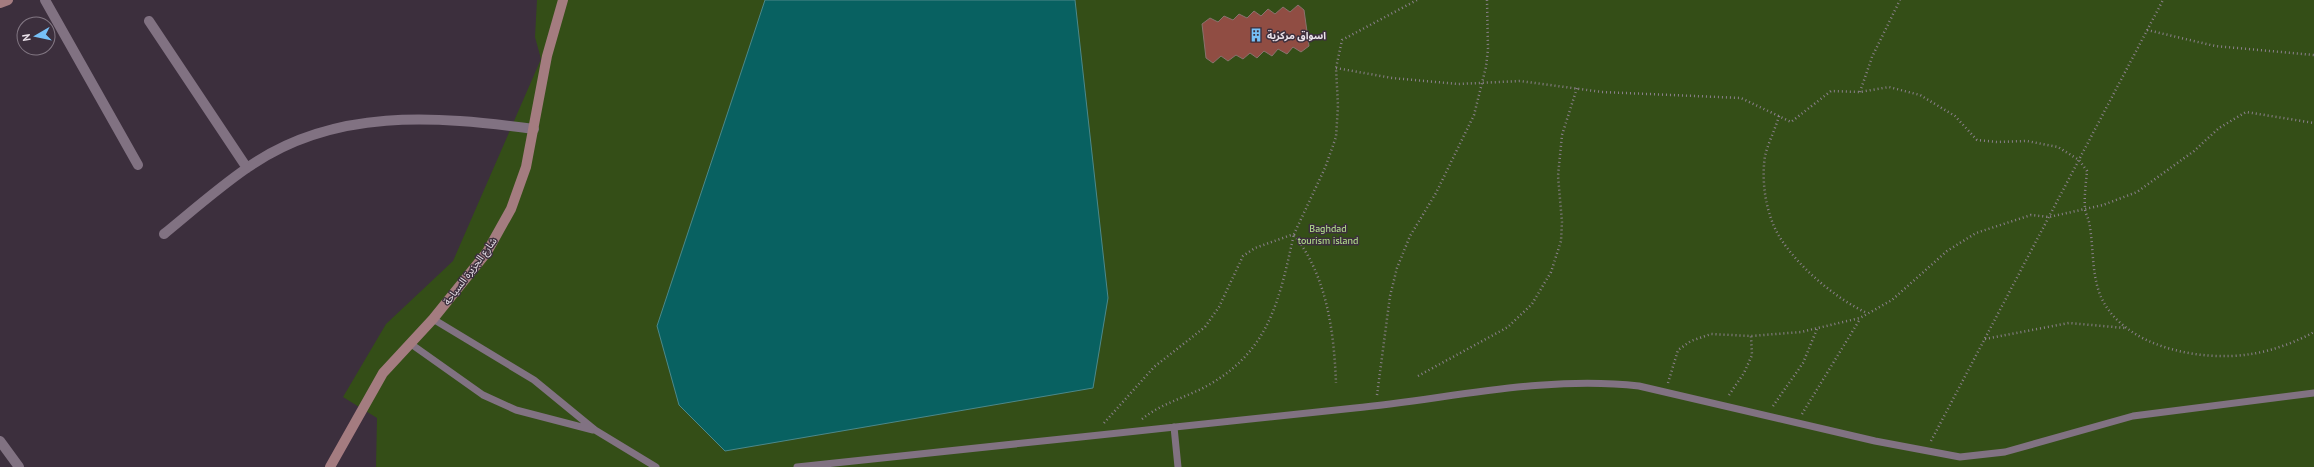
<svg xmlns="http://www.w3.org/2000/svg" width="2314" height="467" font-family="'PT Sans','Noto Sans Arabic',sans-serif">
	<rect width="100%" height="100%" fill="#3c2f3d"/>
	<path fill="#344e17" d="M537 0H2314V467H376L377 418 343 397 386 324 453 261 541 59 535 37Z"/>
	<path fill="#086161" stroke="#4c888a" d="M765 0H1075L1108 298 1093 388 725 451 679 405 657 326Z"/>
	<path fill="#904d43" stroke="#88726e" d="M1298 5 1304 10 1309 46 1301 52 1293 47 1287 54 1278 49 1272 56 1264 51 1257 58 1250 53 1243 59 1236 55 1228 61 1221 56 1213 63 1206 58 1202 24 1210 18 1218 22 1224 16 1233 20 1239 14 1247 18 1254 11 1261 16 1268 9 1275 14 1283 7 1290 12Z"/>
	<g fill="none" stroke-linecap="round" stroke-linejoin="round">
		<path stroke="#8b808c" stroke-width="2.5" stroke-dasharray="1 3" stroke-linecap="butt" d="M2147 30 2215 46 2314 55
			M1336 68 1392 78 1458 84 1520 81 1602 92 1741 98 1791 122 1831 91 1860 92 1889 87 1920 95 1955 116 1977 140 1997 142 2027 141 2058 147 2079 160 2087 171C2086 183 2084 196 2085 208 2085 213 2088 217 2089 222 2094 246 2091 274 2101 297 2124 348 2202 362 2251 354 2272 351 2296 342 2314 332
			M1860 92 1872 57 1900 0
			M1779 116C1775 130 1768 143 1765 156 1761 182 1766 214 1779 236 1797 266 1836 299 1867 313
			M1294 235C1327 276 1334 332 1336 383
			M1985 339 2069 323 2125 328
			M1418 376 1508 327 1532 304 1551 272 1561 241 1562 222 1558 176 1562 135 1577 88
			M1668 383 1678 350 1691 341 1711 334 1751 336 1801 332 1860 318 1892 300 1947 251 1976 233 2031 215 2049 217 2103 205 2137 192 2194 151 2219 128 2246 112 2314 123
			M1377 395 1390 296 1397 268 1410 236 1436 193 1474 115 1486 67 1488 49 1487 0
			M1729 395 1744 373 1752 355 1751 336
			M1773 406 1803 363 1817 329
			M1802 414 1860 319
			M1142 419C1163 402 1189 397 1212 383 1271 348 1280 296 1294 234
			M1104 423 1154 367 1205 327 1219 307 1243 256 1255 248 1294 234 1325 168 1336 137 1338 106 1336 68 1342 40 1417 0
			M1931 441 2163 0"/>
		<path stroke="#817282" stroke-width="7" d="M433 319 534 380 595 430 656 467
			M411 344 483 395 516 410 593 430
			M1174 427 1178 467
			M797 467C983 447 1169 428 1355 408 1449 399 1544 375 1639 386L1875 441 1960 457 2005 452 2133 416 2314 393"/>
		<path stroke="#817282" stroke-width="10" d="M45 0 138 165
			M149 21 247 168
			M164 234C191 212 218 188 247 168 333 107 436 116 534 129
			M0 441 19 467"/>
		<path stroke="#a47c80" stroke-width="10" d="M0 3 8 0
			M330 467 383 373 433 319 487 252 511 209 526 167 547 56 563 0"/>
	</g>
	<defs>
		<g id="building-bare" transform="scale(1.08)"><path d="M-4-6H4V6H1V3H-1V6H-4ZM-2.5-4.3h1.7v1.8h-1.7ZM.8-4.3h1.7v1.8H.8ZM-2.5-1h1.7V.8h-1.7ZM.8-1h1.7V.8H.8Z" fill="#76c0f7" stroke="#3c2f3d" stroke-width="2.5" paint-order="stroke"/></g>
	</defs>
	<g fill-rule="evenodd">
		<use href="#building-bare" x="1256" y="35"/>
	</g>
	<g text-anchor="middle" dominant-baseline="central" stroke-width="3" stroke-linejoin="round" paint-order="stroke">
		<g font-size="10" font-weight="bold" fill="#ebe3eb" stroke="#3c2f3d" text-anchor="start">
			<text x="1267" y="35">اسواق مركزية</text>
		</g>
		<g font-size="10" fill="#bae891" stroke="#3c2f3d">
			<text x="1328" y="228">Baghdad<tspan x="1328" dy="12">tourism island</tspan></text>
		</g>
		<g font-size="10" fill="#ebe3eb" stroke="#3c2f3d">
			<text transform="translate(470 271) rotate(-53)">شارع الجزيرة السياحة</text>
		</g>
	</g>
	<g transform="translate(36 36) rotate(261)"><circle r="19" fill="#3c2f3d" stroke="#827783"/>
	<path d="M0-3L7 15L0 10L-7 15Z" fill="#76c0f7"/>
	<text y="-6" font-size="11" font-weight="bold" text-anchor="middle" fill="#ebe3eb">N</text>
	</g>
</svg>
